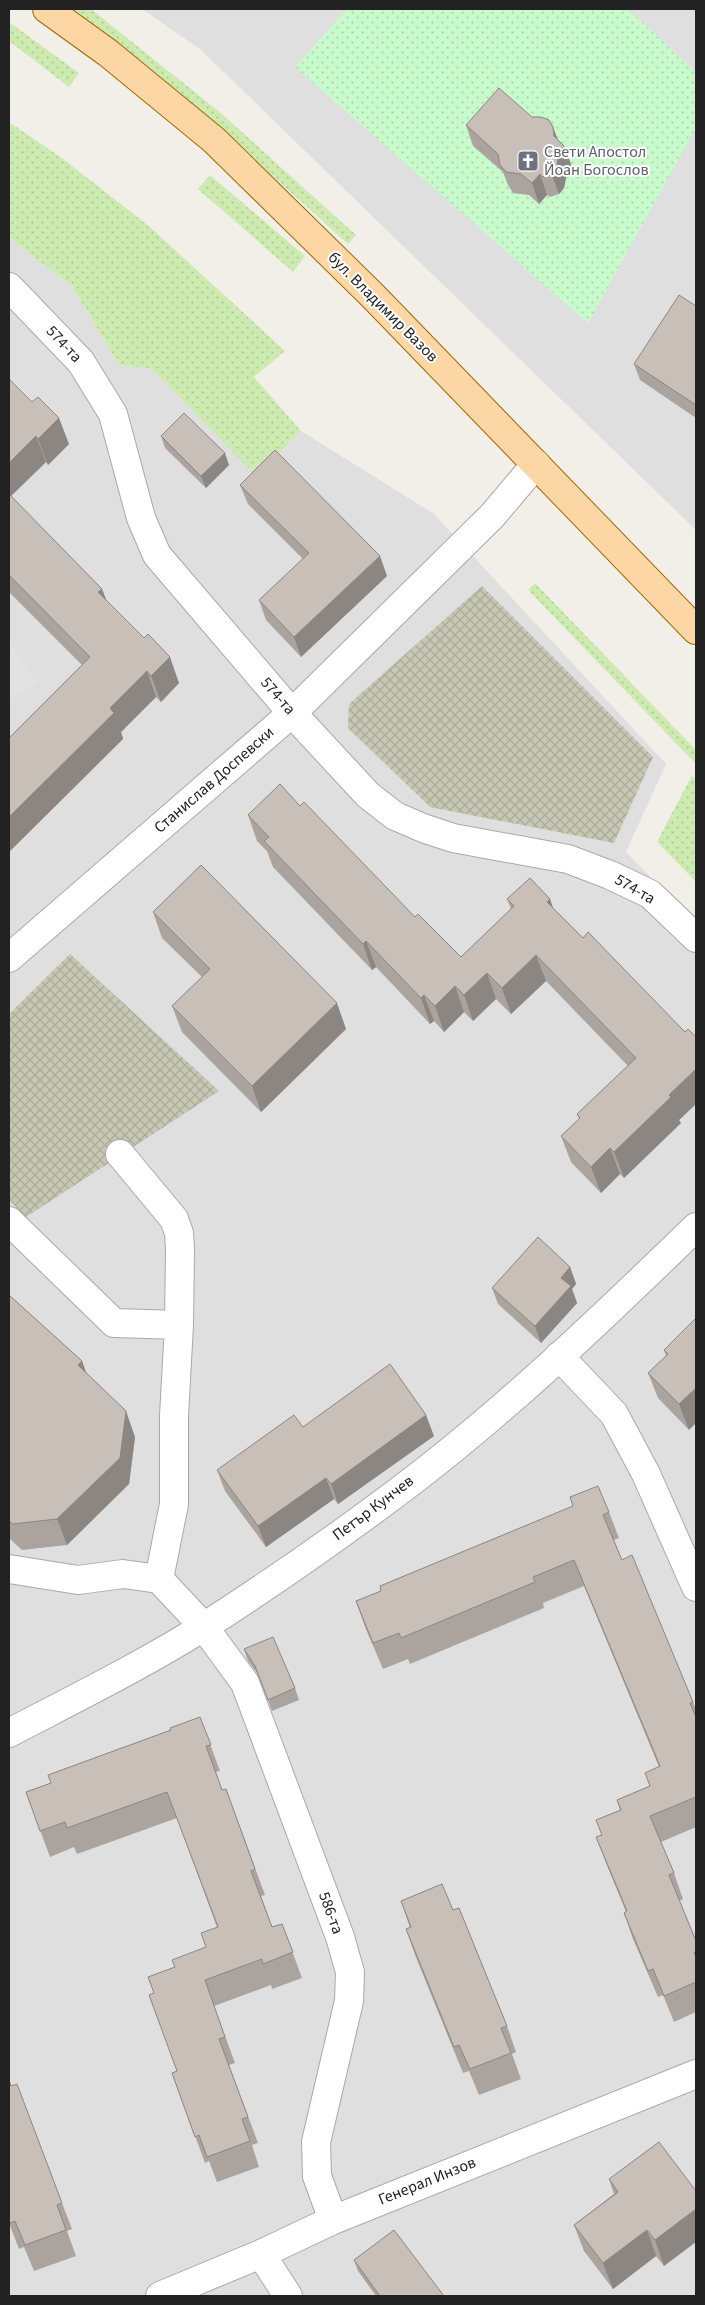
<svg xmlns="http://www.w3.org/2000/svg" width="705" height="2305" font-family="'Source Sans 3',sans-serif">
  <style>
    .residential { fill: #e0dfdf }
    .construction { fill: url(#construction-cross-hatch) }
    .grass { fill: url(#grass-dots) }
    .park { fill: url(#park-dots) }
    .parking { fill: #e2e2e2 }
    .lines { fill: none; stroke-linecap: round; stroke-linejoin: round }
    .minor-casing { stroke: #a9a9a9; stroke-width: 30 }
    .primary-casing { stroke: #a06b00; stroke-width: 30 }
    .minor { stroke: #fff; stroke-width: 28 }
    .primary { stroke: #fcd6a4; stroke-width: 28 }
    .wall { fill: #aba49e }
    .shaded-wall { fill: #8b8681 }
    .building { fill: #c7bfb8; stroke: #8b8681 }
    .labels { text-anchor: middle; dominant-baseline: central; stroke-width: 4; stroke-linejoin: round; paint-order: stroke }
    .worship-label { font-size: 16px; fill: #5b616d; stroke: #fff; text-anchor: start }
    .street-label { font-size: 16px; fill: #222; stroke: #fff }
  </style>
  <defs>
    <pattern id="construction-cross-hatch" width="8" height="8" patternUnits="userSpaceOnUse" patternTransform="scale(1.25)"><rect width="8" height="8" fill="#c7c7b4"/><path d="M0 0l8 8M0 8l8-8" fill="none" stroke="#abab9a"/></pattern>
    <pattern id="grass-dots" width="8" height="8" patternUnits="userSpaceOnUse" patternTransform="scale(1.25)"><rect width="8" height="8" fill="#cdebb0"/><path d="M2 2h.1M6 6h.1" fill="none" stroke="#b0c997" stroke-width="1.8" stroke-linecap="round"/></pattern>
    <pattern id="park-dots" width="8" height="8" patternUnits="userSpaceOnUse" patternTransform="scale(1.25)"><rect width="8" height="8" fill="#c8facc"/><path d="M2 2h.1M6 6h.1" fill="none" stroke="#acd6af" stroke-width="1.8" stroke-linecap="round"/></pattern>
  </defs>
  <rect width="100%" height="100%" fill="#f2efe9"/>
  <path class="residential" d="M142 9H696V530L201 50Z
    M9 238 72 286 119 365 152 369 256 476 301 431 434 514 666 764 626 852 696 923V2296H9Z"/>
  <path class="construction" d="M482 586 653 757 614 843 430 807 348 728 349 704Z
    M70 954 219 1091 26 1217 9 1200V1014Z"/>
  <path class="grass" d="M72 9H91L222 114 356 235 348 244 214 123Z
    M9 22 79 73 69 87 9 41Z
    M9 122 62 158 150 227 285 351 254 377 301 431 256 476 152 369 119 365 72 286 9 238Z
    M210 175 305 256 293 272 198 189Z
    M535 583 696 750V764L528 590Z
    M692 775 696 780V882L657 842Z"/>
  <path class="park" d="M347 9H628L696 72V128L588 323 295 67Z"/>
  <path class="parking" d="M9 641 38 682 9 701Z"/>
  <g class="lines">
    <g class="minor-casing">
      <path id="minor" d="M9 287 81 362 113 414 141 518 157 555 292 713 368 795 395 816 423 828 453 838 568 859 610 875 650 894 696 938
        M9 958 292 713 492 516 536 464
        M9 1221 114 1323 179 1325 180 1248 179 1233 174 1219 120 1154
        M179 1325 174 1416V1504L159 1579 204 1627 245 1683 340 1937 350 1972 349 2001 316 2142 317 2176 333 2220
        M559 1356 614 1414 646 1474 696 1587
        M9 1569 78 1580 123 1574 159 1579
        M9 1733C74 1699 143 1665 205 1626 266 1587 325 1546 383 1503 495 1421 597 1323 696 1227
        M261 2254 288 2296
        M160 2296 261 2254 333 2220 696 2074"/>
    </g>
    <g class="primary-casing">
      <path id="primary" d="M47 9 108 53 214 140 373 296 696 630"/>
    </g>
    <use href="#minor" class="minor"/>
    <use href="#primary" class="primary"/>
  </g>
  <path class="wall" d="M532 117 553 127 558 140 564 146 572 167 565 175 566 178 564 188 559 194 550 197 547 195 539 204 529 195 513 193 508 185 503 172 473 146 466 125Z
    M696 306V418L640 380 634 364Z
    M9 379 69 444 48 465 46 462 11 496 107 601 179 683 161 702 156 697 121 732 123 739 9 852V738L82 665 9 592Z
    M161 436 229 465 206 488 165 448Z
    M240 485 387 576 301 657 266 620 259 600 303 559 248 504Z
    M300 806 415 917 461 957 511 909 507 899 553 908 583 938 685 1032 696 1037V1104L679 1120 681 1123 624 1178 620 1174 601 1193 571 1162 561 1136 579 1119 577 1114 628 1066 546 981 511 1014 496 999 473 1021 464 1012 444 1032 434 1021 430 1024 376 967 372 970 273 867 267 851 257 841 248 815Z
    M153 912 346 1029 261 1112 182 1032 172 1006 202 977 162 938Z
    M570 1267 576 1284 572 1289 577 1303 541 1343 498 1304 492 1288Z
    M9 1295 82 1361 86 1372 135 1437 129 1484 67 1545 22 1550 9 1538Z
    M696 1318 689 1430 658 1398 648 1373 666 1356 664 1350Z
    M303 1427 434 1436 338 1504 334 1499 266 1547 225 1491 217 1470Z
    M609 1512 619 1538 614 1540 622 1560 693 1702 696 1710V1827L661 1842 674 1873 683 1899 679 1901 696 1941V2012L674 2022 663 1995 658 1997 633 1939 624 1913 626 1912 606 1863 596 1837 602 1835 596 1820 620 1810 617 1800 650 1786 645 1773 659 1767 584 1586 543 1603 544 1608 410 1664 408 1659 383 1669 365 1627 356 1601Z
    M244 1649 295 1688 299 1700 272 1711 260 1677 248 1661Z
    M200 1717 220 1771 216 1772 222 1790 226 1789 265 1895 261 1896 272 1927 282 1924 302 1978 272 1989 271 1985 214 2006 235 2063 229 2065 258 2143 252 2145 259 2167 217 2182 209 2161 205 2163 172 2073 177 2071 153 1993 175 1967 206 1947 217 1927 177 1818 77 1854 74 1847 50 1857 26 1792 51 1783Z
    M401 1901 453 1910 507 2026 516 2052 512 2054 521 2079 479 2095 469 2071 463 2073 415 1955 406 1929 410 1928Z
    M9 2080 62 2203 72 2229 67 2231 76 2256 34 2271 24 2247 19 2249 9 2223Z
    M609 2179 696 2191 664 2266 656 2256 613 2289 584 2251 574 2225 614 2194Z
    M354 2260 444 2296H376L358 2271Z"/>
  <path class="shaded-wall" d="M553 127 560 147 564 146 572 167 565 175 566 178 564 188 559 194 551 173 556 156Z
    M540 174 547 195 539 204 532 183Z
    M59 418 69 444 48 465 38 439Z
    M36 436 46 462 9 498V463Z
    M225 453 229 465 206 488 201 476Z
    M380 556 387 576 301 657 294 637Z
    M102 589 112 614 98 592Z
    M170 657 179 683 161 702 151 676Z
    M147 671 156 697 121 732 123 739 9 852V817L110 708Z
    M550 899 559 925 547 902Z
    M366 941 376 967 372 970 363 944Z
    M536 955 546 981 511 1014 502 988Z
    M487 973 496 999 473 1021 464 995Z
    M455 986 464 1012 444 1032 435 1006Z
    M424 995 434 1021 430 1024 421 998Z
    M337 1003 346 1029 261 1112 252 1086Z
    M696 1069V1104L679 1120 681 1123 624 1178 614 1152 669 1095Z
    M610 1148 620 1174 601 1193 591 1167Z
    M570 1267 576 1284 572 1289 577 1303 541 1343 535 1326 561 1278Z
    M82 1361 91 1387 78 1365Z
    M696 1388V1423L689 1430 679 1404Z
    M126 1411 135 1437 129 1484 67 1545 57 1519Z
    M426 1415 434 1436 338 1504 331 1484Z
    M326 1478 334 1499 266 1547 258 1526Z
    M696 2209V2242L664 2266 655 2240Z
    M647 2230 656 2256 613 2289 603 2263Z"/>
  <path class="building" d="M499 88 532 117H541L549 120 553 127 554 136 564 146 556 156 558 158 557 167 551 173 542 177 540 174 532 183 521 174 506 172 500 165 498 154 466 125Z
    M679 295 696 306V405L634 364Z
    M9 379 32 402 38 397 59 418 38 439 36 436 9 463Z
    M184 413 225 453 201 476 161 436Z
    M275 450 380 556 294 637 259 600 309 553 240 485Z
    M9 494 102 589 98 592 144 638 148 634 170 657 151 676 147 671 110 708 114 713 9 817V738L90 657 9 575Z
    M280 784 300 806 304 802 415 917 418 914 461 957 514 906 507 899 530 878 550 899 547 902 583 938 588 932 685 1032 688 1029 696 1037V1069L669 1095 671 1097 614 1152 610 1148 591 1167 561 1136 580 1118 577 1114 636 1058 536 955 502 988 487 973 464 995 455 986 435 1006 424 995 421 998 366 941 363 944 264 841 269 837 248 815Z
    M201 865 337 1003 252 1086 172 1006 210 969 153 912Z
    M538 1237 570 1267 561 1278 571 1286 535 1326 492 1288Z
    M9 1295 82 1361 78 1365 126 1411 120 1458 57 1519 12 1524 9 1520V1469L10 1468 9 1467Z
    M696 1318V1388L679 1404 648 1373 668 1354 664 1350Z
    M390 1364 426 1415 331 1484 326 1478 258 1526 217 1470 294 1415 303 1427Z
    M598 1486 609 1512 603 1515 622 1560 632 1555 693 1702 690 1703 696 1717V1797L650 1816 674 1873 669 1875 696 1941V1952L694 1953 696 1957V1982L664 1996 653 1969 648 1971 624 1913 627 1911 596 1837 602 1835 596 1820 621 1810 617 1800 650 1786 645 1773 660 1766 574 1560 533 1577 535 1582 401 1638 399 1633 373 1643 356 1601 381 1591 380 1586 573 1506 570 1497Z
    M273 1637 295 1688 268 1700 255 1666 244 1649Z
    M200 1717 211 1745 206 1746 222 1790 226 1789 255 1869 251 1871 272 1927 282 1924 293 1952 263 1964 262 1959 205 1980 225 2037 219 2039 248 2117 242 2119 250 2141 207 2157 199 2135 195 2137 172 2073 177 2071 149 1995 154 1993 148 1977 175 1967 172 1960 206 1947 201 1933 218 1927 167 1792 67 1828 65 1822 40 1831 26 1792 51 1783 48 1775 171 1730 170 1728Z
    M442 1884 453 1910 459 1908 507 2026 501 2028 511 2053 470 2069 459 2045 454 2047 406 1929 411 1927 401 1901Z
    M9 2080 11 2086 17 2084 62 2203 57 2205 66 2230 25 2245 15 2221 10 2223 9 2221Z
    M659 2142 696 2191V2209L655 2240 647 2230 603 2263 574 2225 618 2192 609 2179Z
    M394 2230 444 2296H380L354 2260Z"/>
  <defs>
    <g id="church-square" transform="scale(1.125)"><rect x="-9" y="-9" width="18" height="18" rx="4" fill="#6b7280" stroke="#fff"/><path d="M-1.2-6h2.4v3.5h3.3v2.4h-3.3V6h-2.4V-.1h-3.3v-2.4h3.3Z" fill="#fff"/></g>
  </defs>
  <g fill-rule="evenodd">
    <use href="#church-square" x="528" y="161"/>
  </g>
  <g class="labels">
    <g class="worship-label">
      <text x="544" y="152">Свети Апостол<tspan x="544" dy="18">Йоан Богослов</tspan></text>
    </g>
    <g class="street-label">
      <text transform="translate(383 307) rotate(45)">бул. Владимир Вазов</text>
      <text transform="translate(64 344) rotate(47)">574-та</text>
      <text transform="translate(278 696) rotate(49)">574-та</text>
      <text transform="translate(214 780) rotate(-41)">Станислав Доспевски</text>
      <text transform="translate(635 889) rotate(30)">574-та</text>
      <text transform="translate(373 1508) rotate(-37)">Петър Кунчев</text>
      <text transform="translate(331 1913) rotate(70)">586-та</text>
      <text transform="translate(427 2181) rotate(-22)">Генерал Инзов</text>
    </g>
  </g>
  <rect width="705" height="2305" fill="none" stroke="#222222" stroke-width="20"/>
</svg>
